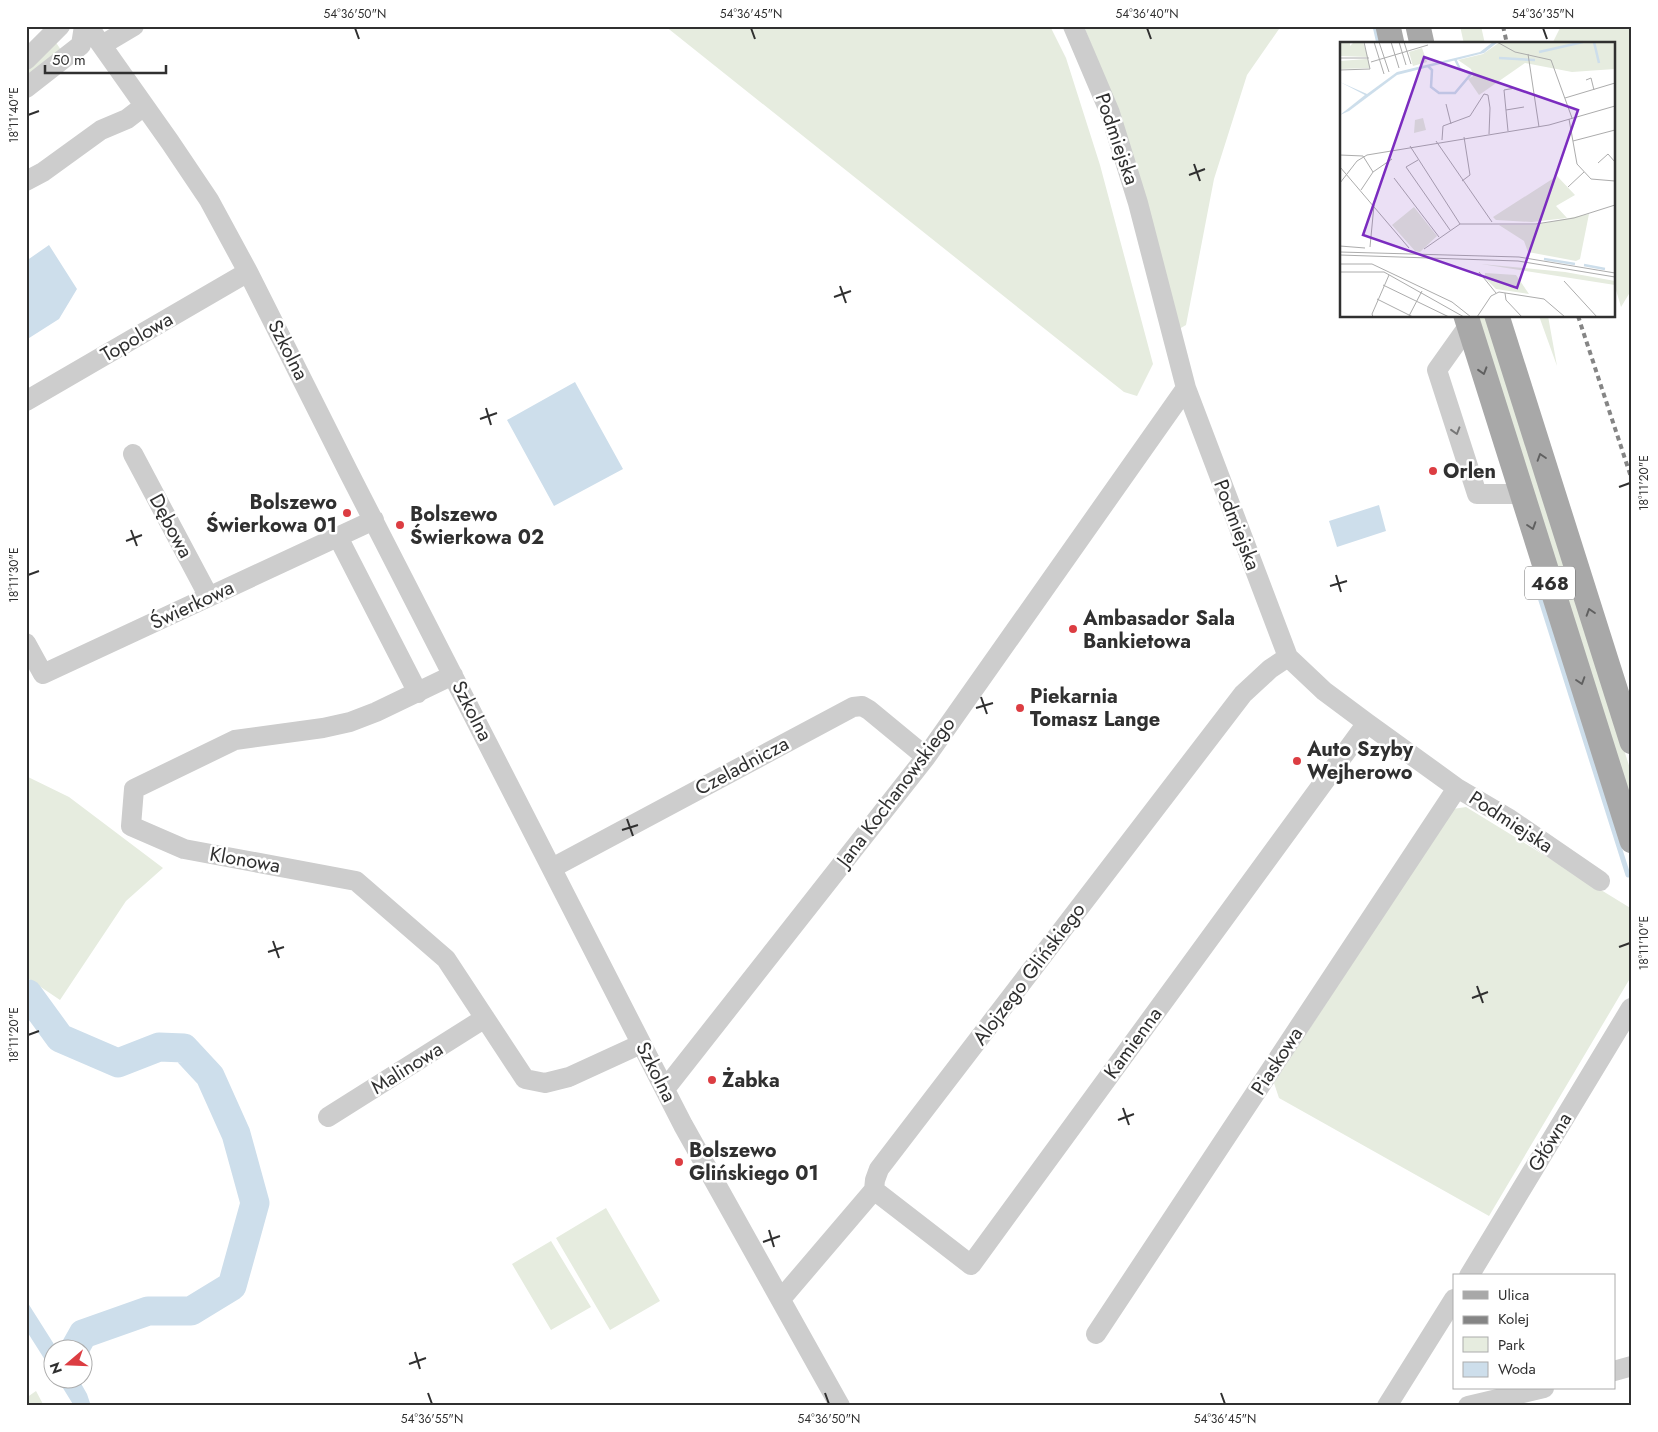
<svg xmlns="http://www.w3.org/2000/svg" width="1658" height="1432" font-family="Jost,sans-serif">
  <style>
    .green { fill: #e6ecdf }
    .water { fill: #cddeeb }
    .lines { fill: none; stroke-linecap: round; stroke-linejoin: round }
    .stream { stroke: #cddeeb; stroke-width: 5 }
    .river { stroke: #cddeeb; stroke-width: 29 }
    .minor { stroke: #cdcdcd; stroke-width: 20 }
    .major { stroke: #a8a8a8; stroke-width: 25 }
    .rail { stroke: #858585; stroke-width: 4; stroke-dasharray: 5 4; stroke-linecap: butt }
    .oneway { stroke: #606060 }
    .oneway2 { stroke: #777 }
    .ticks { fill: none; stroke: #303030; stroke-width: 2 }
    .poi-dot { fill: #dc3d42; stroke: #fff; stroke-width: 2 }
    .labels { text-anchor: middle; dominant-baseline: central; stroke-width: 5; stroke-linejoin: round; paint-order: stroke }
    .shield { fill: #fff; stroke: #6e6e6e; stroke-width: 1 }
    .shield-label { font-size: 19px; font-weight: bold; fill: #303030 }
    .street-label { font-size: 20px; fill: #303030; stroke: #fff }
    .poi-label { font-size: 20px; font-weight: bold; fill: #303030; stroke: #fff; text-anchor: start }
    .inset-river { fill: none; stroke: #cddeeb; stroke-width: 2.5 }
    .inset-road { fill: none; stroke: #acacac; stroke-width: 1 }
    .view { fill: #7b2cbf; fill-opacity: 0.15; stroke: #7b2cbf; stroke-width: 2.5 }
    .inset-edge { fill: none; stroke: #303030; stroke-width: 2.5 }
    .neatline { fill: none; stroke: #303030; stroke-width: 2 }
    .ticks-label { font-size: 12px; text-anchor: middle; fill: #303030 }
  </style>
  <rect width="100%" height="100%" fill="#fff"/>
  <path class="green" d="M665 26H1050L1066 58 1100 165 1153 364 1137 396 1124 392Z
    M1084 26H1284L1279 29 1247 75 1214 179 1186 325 1179 329 1106 82Z
    M1460 26H1481L1485 44H1464Z
    M1561 26H1632V289L1621 307 1614 283V44H1552Z
    M55 41 61 50 26 77V68Z
    M1474 316H1487L1632 775V816Z
    M1539 316H1548L1557 366Z
    M26 776 69 797 163 868 126 901 60 1000 26 977Z
    M1466 807 1632 909V975L1489 1216 1279 1098 1274 1083 1453 809Z
    M606 1208 660 1301 610 1330 556 1238Z
    M551 1241 591 1307 551 1330 512 1264Z
    M36 1391 44 1406H26V1398Z"/>
  <path class="water" d="M49 245 77 289 59 319 26 340V261Z
    M575 382 623 469 554 506 507 420Z
    M1379 505 1386 531 1337 547 1329 521Z
    M26 1300 57 1349 52 1350V1371L26 1330Z
    M58 1380H79L87 1394 91 1406H74Z"/>
  <g class="lines">
    <path class="stream" d="M1375 26 1379 44
      M1531 569 1628 875"/>
    <path class="river" d="M26 994H28L60 1038 118 1063 159 1047 184 1048 210 1076 236 1134 255 1203 232 1286 191 1311H148L83 1334 74 1350"/>
    <path class="minor" d="M88 26 170 142 209 200 248 272 348 471 683 1125 840 1406
      M1073 26 1110 113 1138 203 1186 388 1288 657 1324 691 1367 723 1457 788 1508 818 1600 881
      M102 45 134 26
      M26 60 60 26
      M26 88 81 45 84 26
      M26 181 43 172 101 130 127 119 144 106
      M1469 325 1437 370 1477 494H1522
      M26 401 248 272
      M133 454 209 597
      M338 537 418 693
      M26 643 43 674 374 520
      M453 675 376 712 350 722 323 728 235 740 134 789 131 826 184 849 356 881 446 959 525 1079 545 1083 569 1077 641 1044
      M552 868 853 707 862 706 869 710 926 757
      M665 1089 926 757 1186 388
      M328 1117 485 1018
      M874 1190 971 1265 1367 723
      M1469 1276 1631 1008
      M781 1299 874 1190 875 1180 879 1169 1243 694 1270 669 1288 657
      M1096 1334 1457 788
      M1614 1371 1632 1366
      M1387 1406 1454 1299
      M1468 1406 1544 1388"/>
    <path class="major" d="M1388 26 1392 44
      M1418 26 1422 44
      M1466 316 1632 841
      M1497 316 1632 742"/>
    <path class="rail" d="M1503 26 1507 44
      M1578 316 1632 480"/>
  </g>
  <defs><path id="oneway-chevron" d="M-2-3.5L2.5 0L-2 3.5" fill="none" stroke-width="1.6" stroke-linecap="round" stroke-linejoin="round" transform="scale(1.25)"/></defs>
  <g class="oneway">
    <use href="#oneway-chevron" transform="translate(1483 371) rotate(73)"/>
    <use href="#oneway-chevron" transform="translate(1541 457) rotate(-108)"/>
    <use href="#oneway-chevron" transform="translate(1532 526) rotate(72)"/>
    <use href="#oneway-chevron" transform="translate(1590 612) rotate(-108)"/>
    <use href="#oneway-chevron" transform="translate(1581 681) rotate(72)"/>
  </g>
  <use class="oneway2" href="#oneway-chevron" transform="translate(1456 431) rotate(73)"/>
  <path class="ticks" d="M355 28 359 39M751 28 755 39M1147 28 1151 39M1543 28 1547 39M28 115 39 111M1194 164 1200 181M1189 175 1205 169M840 286 846 303M834 297 851 291M486 408 491 425M480 419 497 413M1619 487 1630 483M131 530 137 546M126 541 142 535M28 575 39 571M1336 575 1341 592M1330 586 1347 581M981 697 987 714M976 708 993 703M627 819 633 836M622 830 638 825M273 941 279 958M1619 947 1630 943M268 952 284 947M1477 986 1483 1003M1472 998 1488 992M28 1035 39 1031M1123 1108 1129 1125M1118 1120 1134 1114M769 1230 774 1247M763 1242 780 1236M415 1352 420 1369M409 1364 426 1358M428 1393 432 1404M825 1393 829 1404M1221 1393 1225 1404"/>
  <g class="poi-dot">
    <circle cx="1433" cy="471" r="5"/>
    <circle cx="347" cy="513" r="5"/>
    <circle cx="400" cy="525" r="5"/>
    <circle cx="1073" cy="629" r="5"/>
    <circle cx="1020" cy="708" r="5"/>
    <circle cx="1297" cy="761" r="5"/>
    <circle cx="712" cy="1080" r="5"/>
    <circle cx="679" cy="1162" r="5"/>
  </g>
  <g class="labels">
    <rect class="shield" x="1525" y="566.5" width="50" height="33" rx="4"/>
    <g class="shield-label">
      <text x="1550" y="583">468</text>
    </g>
    <g class="street-label">
      <text transform="translate(1117 139) rotate(71)">Podmiejska</text>
      <text transform="translate(137 337) rotate(-30)">Topolowa</text>
      <text transform="translate(288 350) rotate(63)">Szkolna</text>
      <text transform="translate(1237 525) rotate(69)">Podmiejska</text>
      <text transform="translate(171 526) rotate(62)">Dębowa</text>
      <text transform="translate(192 605) rotate(-25)">Świerkowa</text>
      <text transform="translate(472 711) rotate(63)">Szkolna</text>
      <text transform="translate(742 766) rotate(-28)">Czeladnicza</text>
      <text transform="translate(896 792) rotate(-53)">Jana Kochanowskiego</text>
      <text transform="translate(1511 822) rotate(33)">Podmiejska</text>
      <text transform="translate(245 860) rotate(10)">Klonowa</text>
      <text transform="translate(1029 974) rotate(-53)">Alojzego Glińskiego</text>
      <text transform="translate(1133 1043) rotate(-54)">Kamienna</text>
      <text transform="translate(1277 1061) rotate(-57)">Piaskowa</text>
      <text transform="translate(407 1068) rotate(-32)">Malinowa</text>
      <text transform="translate(656 1072) rotate(63)">Szkolna</text>
      <text transform="translate(1550 1142) rotate(-59)">Główna</text>
    </g>
    <g class="poi-label">
      <text x="1443" y="471">Orlen</text>
      <text x="337" y="502" text-anchor="end">Bolszewo<tspan x="337" dy="23">Świerkowa 01</tspan></text>
      <text x="410" y="514">Bolszewo<tspan x="410" dy="23">Świerkowa 02</tspan></text>
      <text x="1083" y="618">Ambasador Sala<tspan x="1083" dy="23">Bankietowa</tspan></text>
      <text x="1030" y="696">Piekarnia<tspan x="1030" dy="23">Tomasz Lange</tspan></text>
      <text x="1307" y="749">Auto Szyby<tspan x="1307" dy="23">Wejherowo</tspan></text>
      <text x="722" y="1080">Żabka</text>
      <text x="689" y="1150">Bolszewo<tspan x="689" dy="23">Glińskiego 01</tspan></text>
    </g>
  </g>
  <g transform="translate(1340 42)">
    <rect width="275" height="275" fill="#fff"/>
    <path d="M1 0H10V4L14 0H23L28 15 1 14ZM160 0H275V27L232 30 185 21 139 53 128 37 133 34 131 27 118 18 143 12ZM82 6 87 20 73 24 69 10ZM26 17H28L30 26 0 27V19ZM83 76 86 88 74 91 75 78ZM217 134 235 153 216 164 227 176 192 180 156 178 153 175ZM74 165 97 194 80 210 75 209 52 183ZM249 172 240 217 236 219 188 210 184 199 159 183H195ZM141 222 225 230 275 239V243ZM145 231 176 233 189 252 156 247 145 236Z" fill="#e6ecdf"/>
    <path d="M153 0H158L144 11 57 33 9 69 0 73 25 53 0 40 27 52 57 30 140 10Z" fill="#cddeeb"/>
    <path class="inset-river" d="M254 0 259 21M199 10 243 0M159 16 195 18M88 24 92 28 91 45 99 51H115L131 32 120 27 115 17M204 217 235 222M244 223 265 227"/>
    <path class="inset-road" d="M34 0 44 32M39 0 49 30M51 0 59 26M59 0 66 23M64 0 71 22M157 0 175 10 211 18 232 76M188 12 199 85M0 16H29M31 20 88 3M0 28 30 27 24 0M246 38 251 36 254 48M225 56 275 41M106 62 111 82M166 68 184 65M229 77 237 122 251 137 275 139M168 89 164 48 175 46M102 98 103 84 130 74 144 52 148 53 150 66 149 92M96 99 152 180M233 99 275 88M70 104 120 182M0 113 23 114 33 130 21 148M78 118 66 125 110 188M258 121 268 112 275 120M0 125 69 206M33 130 52 117M54 136 99 195M122 139 130 133 124 95M0 141 17 119 27 113 209 83 275 64M228 145 244 130M0 204 25 206M30 205 34 163M84 207 120 182H196L234 176 275 163M0 210 179 215 275 231M0 213 178 219 275 235M0 222H32L112 260 131 275M0 230H44L124 275M139 230 156 251M224 239 257 275M43 243 109 275M165 251 166 258 182 275M37 257 73 275M69 274 82 249M33 275 32 272 49 233M137 275 151 254 159 250 204 257 225 275"/>
    <path class="view" d="M84 15 238 68 177 246 23 193Z"/>
    <rect width="275" height="275" class="inset-edge"/>
  </g>
  <rect width="1658" height="1432" fill="none" stroke="#ffffff" stroke-width="55"/>
  <rect x="1453" y="1274" width="162" height="115" fill="#ffffff" stroke="#acacac"/>
  <rect x="1463" y="1291" width="25" height="8" fill="#a8a8a8" stroke="#acacac"/>
  <text x="1498" y="1300" font-size="15" fill="#303030">Ulica</text>
  <rect x="1463" y="1316" width="25" height="8" fill="#858585" stroke="#acacac"/>
  <text x="1498" y="1324" font-size="15" fill="#303030">Kolej</text>
  <rect x="1463" y="1337" width="25" height="15" fill="#e6ecdf" stroke="#acacac"/>
  <text x="1498" y="1350" font-size="15" fill="#303030">Park</text>
  <rect x="1463" y="1362" width="25" height="15" fill="#cddeeb" stroke="#acacac"/>
  <text x="1498" y="1374" font-size="15" fill="#303030">Woda</text>
  <g transform="translate(68 1364) rotate(251)"><circle r="24" fill="#ffffff" stroke="#acacac"/>
  <path d="M0-4L9 19L0 12L-9 19Z" fill="#dc3d42"/>
  <text y="-8" font-size="14" font-weight="bold" text-anchor="middle" fill="#303030">N</text>
  </g>
  <path d="M45 65v8h121v-8" fill="none" stroke="#303030" stroke-width="2.5"/>
  <text x="52" y="65" font-size="15" fill="#303030" stroke="#ffffff" stroke-width="4" paint-order="stroke">50 m</text>
  <rect x="28" y="28" width="1602" height="1376" class="neatline"/>
  <g class="ticks-label">
    <text x="355" y="18">54°36'50"N</text>
    <text x="751" y="18">54°36'45"N</text>
    <text x="1147" y="18">54°36'40"N</text>
    <text x="1543" y="18">54°36'35"N</text>
    <text transform="translate(14 115) rotate(-90)" y="4">18°11'40"E</text>
    <text transform="translate(1644 483) rotate(-90)" y="4">18°11'20"E</text>
    <text transform="translate(14 575) rotate(-90)" y="4">18°11'30"E</text>
    <text transform="translate(1644 943) rotate(-90)" y="4">18°11'10"E</text>
    <text transform="translate(14 1035) rotate(-90)" y="4">18°11'20"E</text>
    <text x="432" y="1423">54°36'55"N</text>
    <text x="829" y="1423">54°36'50"N</text>
    <text x="1225" y="1423">54°36'45"N</text>
  </g>
</svg>
